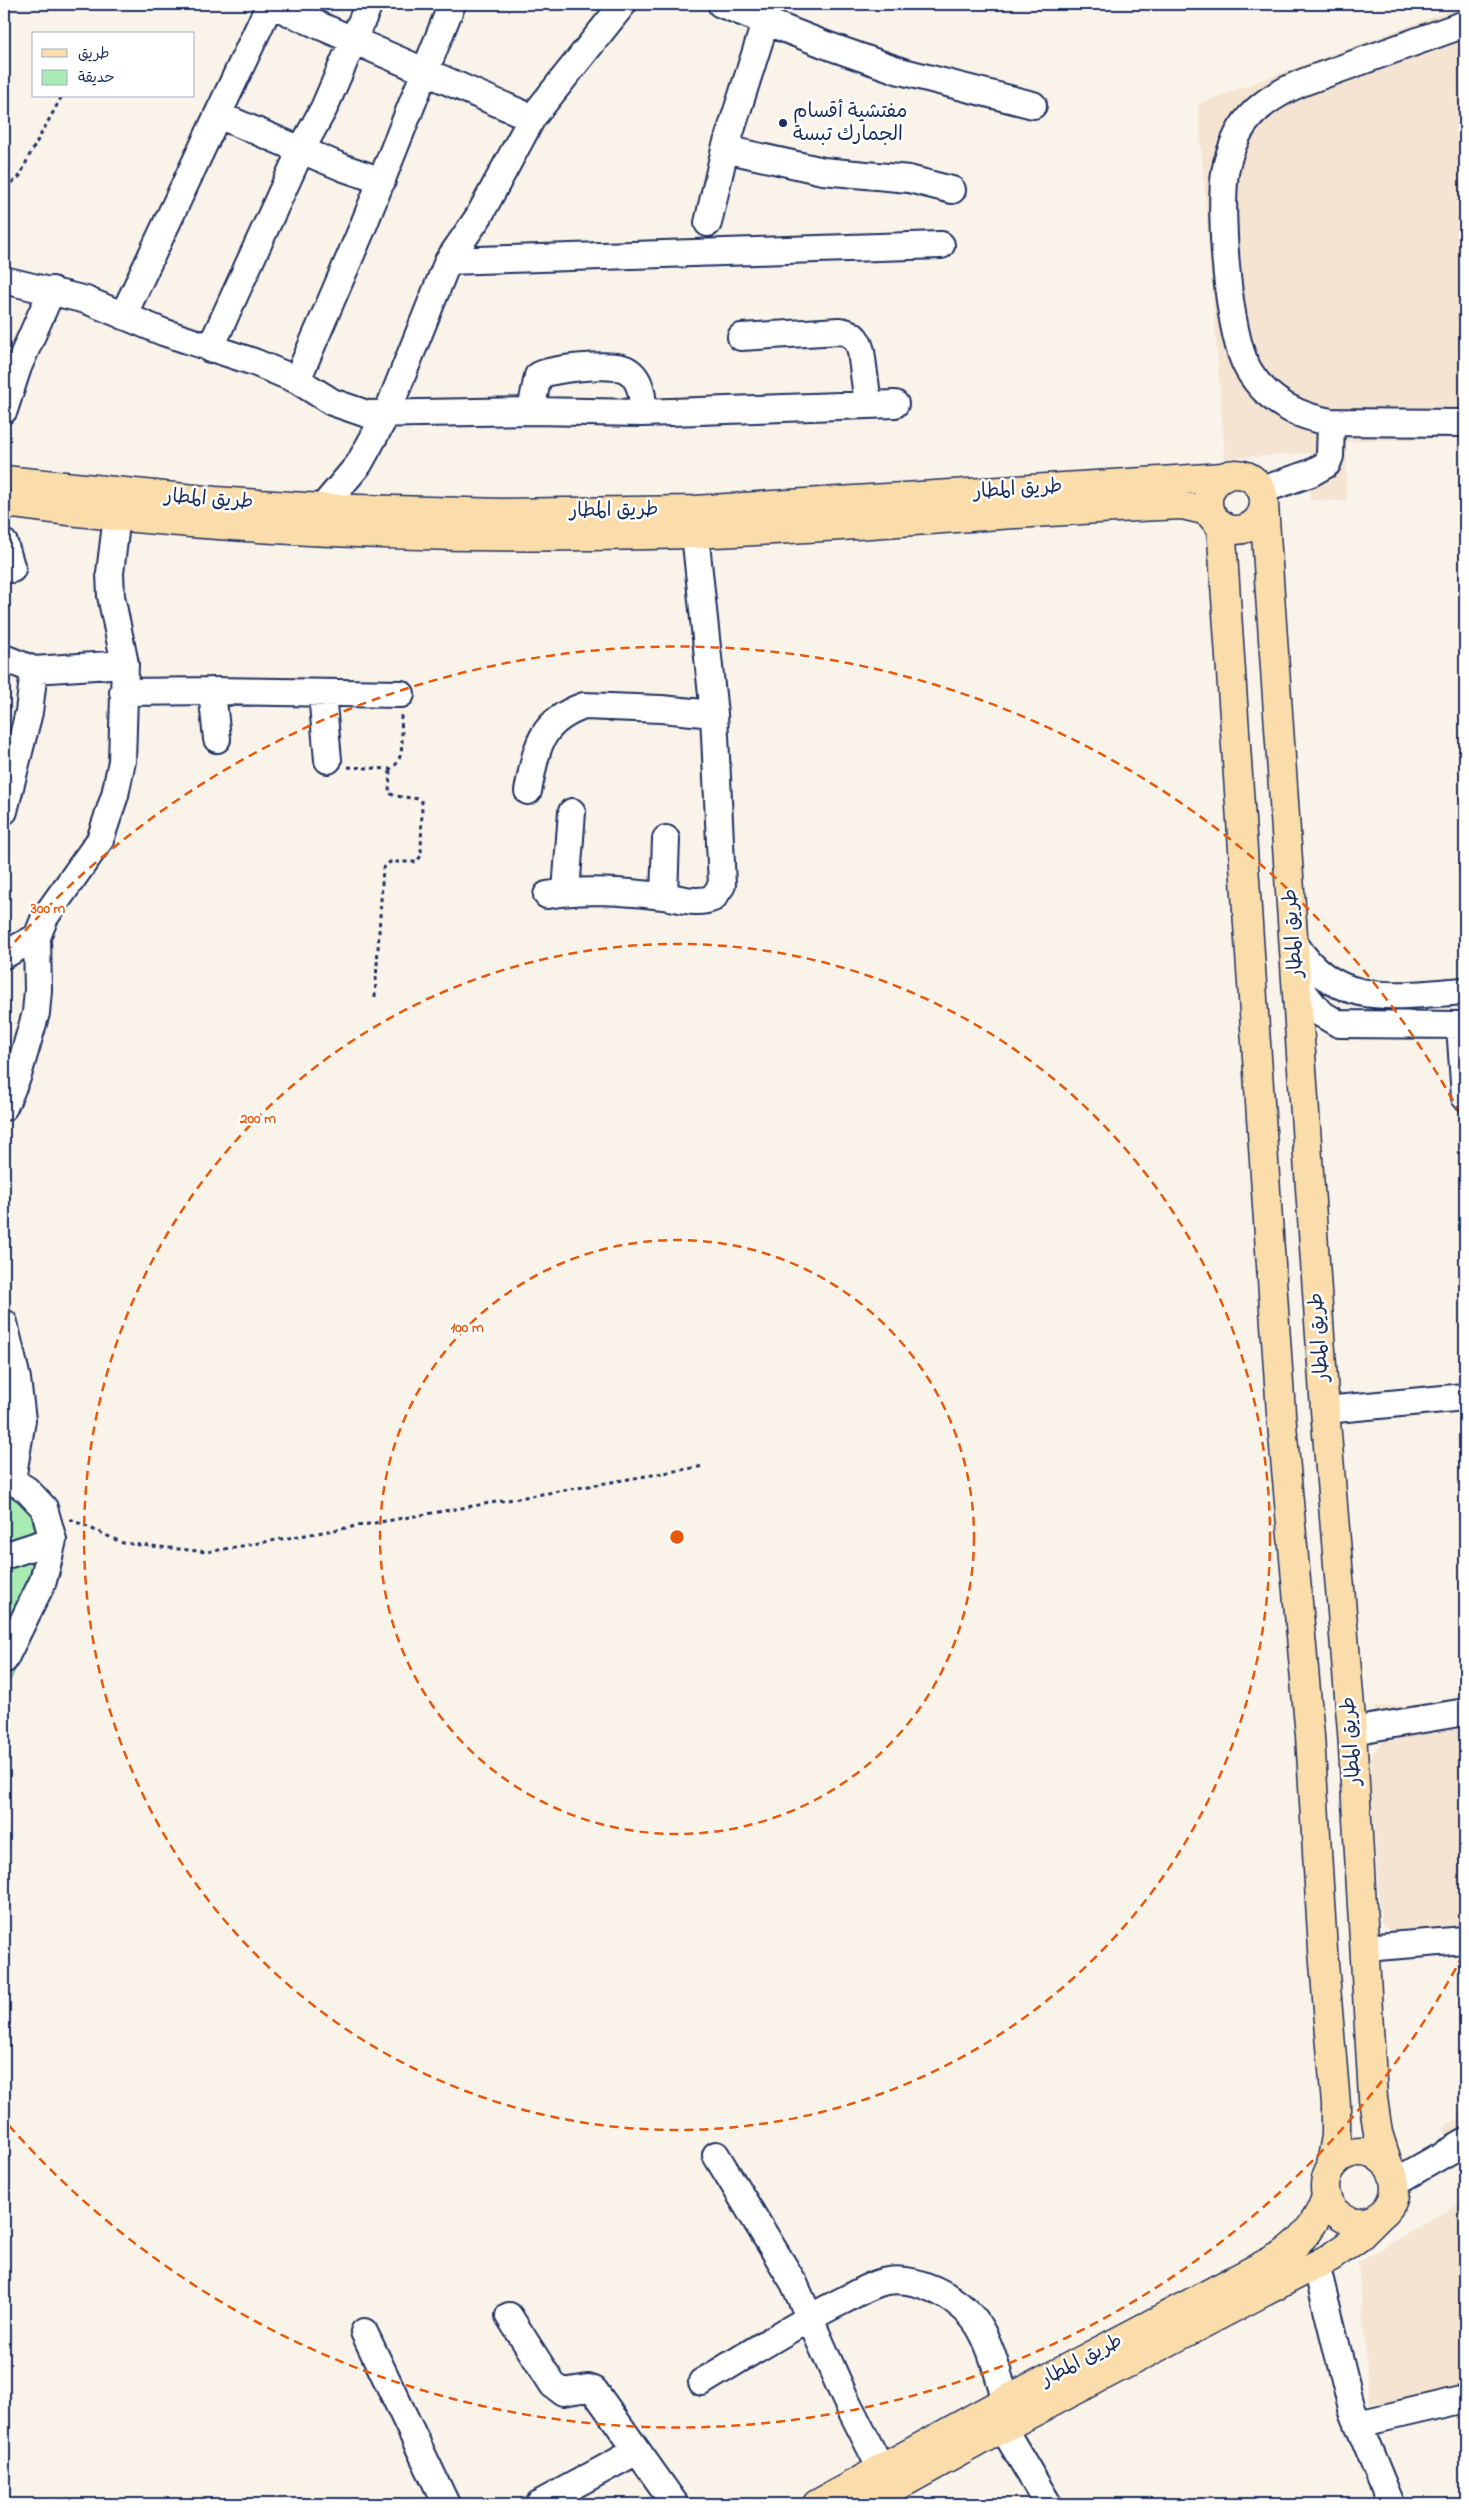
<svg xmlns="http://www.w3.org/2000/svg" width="1469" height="2508" font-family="'Indie Flower','Playpen Sans Arabic',sans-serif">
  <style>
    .built { fill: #f4e4d1 }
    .green { fill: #a8ebb5; stroke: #628d8a }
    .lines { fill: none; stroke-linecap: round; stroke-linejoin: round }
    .minor-casing { stroke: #1b2f5e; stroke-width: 30 }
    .major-casing { stroke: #1b2f5e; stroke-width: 31 }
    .path { stroke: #1b2f5e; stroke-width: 3; stroke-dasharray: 4 4; stroke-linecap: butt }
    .minor { stroke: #fff; stroke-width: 26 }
    .major { stroke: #faddab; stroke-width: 28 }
    .ring { fill: none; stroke: #e8590c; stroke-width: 2.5; stroke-dasharray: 9 6 }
    .poi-dot { fill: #1b2f5e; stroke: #fff; stroke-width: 2 }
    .labels { text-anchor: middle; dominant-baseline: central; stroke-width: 5; stroke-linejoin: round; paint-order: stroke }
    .poi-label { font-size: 20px; fill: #1b2f5e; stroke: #fff; text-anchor: start }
    .street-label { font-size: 20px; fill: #1b2f5e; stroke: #fff }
    .centre { fill: #e8590c; stroke: #fff; stroke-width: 2.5 }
    .ring-label { font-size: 15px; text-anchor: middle; font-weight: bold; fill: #e8590c; stroke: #fff; stroke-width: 5; stroke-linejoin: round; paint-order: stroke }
  </style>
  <rect width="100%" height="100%" fill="#faf3ea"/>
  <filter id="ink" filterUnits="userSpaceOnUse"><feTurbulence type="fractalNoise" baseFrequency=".02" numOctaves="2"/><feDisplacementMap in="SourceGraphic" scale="10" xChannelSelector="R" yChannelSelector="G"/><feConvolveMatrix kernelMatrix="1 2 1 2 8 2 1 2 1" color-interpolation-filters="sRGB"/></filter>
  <g filter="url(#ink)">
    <path class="built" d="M1465 5V438L1347 441 1346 501 1310 500 1311 453 1225 458 1198 104Z
      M1465 1696V1924L1390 1931 1381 1922 1369 1759 1381 1743 1374 1706H1404Z
      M1465 2114V2170L1442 2128Z
      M1465 2200V2390L1370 2404 1358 2262Z"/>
    <path class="green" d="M4 1479 57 1523 65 1549 60 1576 4 1693Z"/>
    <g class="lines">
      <g class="minor-casing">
        <path id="minor" d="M270 4 532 118
          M721 4 826 45 900 71 1033 105
          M1465 24 1309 80C1282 90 1252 107 1238 134 1232 146 1227 160 1225 173 1219 213 1228 335 1248 369 1266 400 1296 416 1331 422L1465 423
          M218 115 344 168 382 181
          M725 149 823 171 909 179 952 190
          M708 223 725 149 766 20
          M448 261 941 245
          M4 280 86 300 163 332 254 362 297 380 332 402 367 414 533 411 642 413 895 404
          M123 316 270 4
          M741 337 839 331C852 332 858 339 861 351L868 404
          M210 349 301 150 324 108 369 4
          M297 380 362 229 452 4
          M4 410 18 367 52 290
          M533 411V400L538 376C551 368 612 363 625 369 641 377 644 398 642 413
          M1262 490 1311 473 1327 464 1330 456 1331 422
          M322 508 359 464 387 413 448 261 479 216 532 118 623 4
          M4 543 12 569
          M4 658 34 670 125 664
          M212 691 217 739
          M123 692 212 691 401 694
          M322 693 328 760
          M528 791C537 749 538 722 584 706L661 709 714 714
          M4 811 29 712 34 670
          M566 891 572 812
          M547 895C583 888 626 892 663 896 681 898 696 905 713 898L722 885 714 714 695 534
          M664 896 666 839
          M1295 944C1336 1010 1398 995 1465 991
          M4 955 37 937
          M1297 984 1320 1013 1339 1024 1465 1025
          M1460 1025 1465 1097
          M4 1107 18 1075 36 1013 38 990 37 937 45 917 100 840 115 795 122 761 125 664 111 596 110 573 117 516
          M4 1323 17 1379 22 1420 12 1480
          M1325 1410 1465 1397
          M4 1475 27 1490 44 1508 53 1540 43 1581 4 1660
          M4 1556 53 1540
          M1352 1731 1465 1712
          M1364 1948 1465 1940
          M716 2155 794 2283 845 2398 881 2469
          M1395 2182 1465 2142
          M1316 2264 1352 2409 1391 2504
          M509 2316 553 2385 563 2392 588 2388 594 2390 675 2504
          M364 2332 446 2504
          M702 2382C749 2354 795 2324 844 2300 855 2294 867 2287 879 2283 912 2272 960 2297 978 2325 992 2347 998 2376 1006 2400
          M1358 2424 1465 2399
          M1003 2428 1048 2504
          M539 2504 637 2451"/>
      </g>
      <g class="major-casing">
        <path id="major" d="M1208 502a28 28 0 1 1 56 0a28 28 0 1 1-56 0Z
          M4 480 215 501 322 508 502 513 694 510 1224 477
          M4 503C231 534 461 541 690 534 854 528 1018 511 1182 505L1203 510 1213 516
          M1264 505 1325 1410 1352 1731 1373 2098 1378 2133 1389 2167
          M1221 524 1281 1413 1310 1736 1323 1951 1336 2105V2136L1331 2165
          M1325 2187a35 35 0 1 1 70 0a35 35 0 1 1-70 0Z
          M817 2504 1006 2400 1282 2255C1304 2240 1317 2222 1326 2197
          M865 2504 1003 2428 1331 2257 1358 2238 1381 2215"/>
      </g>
      <path class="path" d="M4 183 10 184 20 176 29 156 62 96
        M348 767 390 769C407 761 401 731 401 715
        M375 997 383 868 390 862H416L421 856 422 802 419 799 395 796 389 793 390 769
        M70 1519 123 1543 207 1552 704 1466"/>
      <use href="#minor" class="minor"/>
      <use href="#major" class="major"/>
    </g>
  </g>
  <g class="ring">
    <circle cx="677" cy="1537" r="297"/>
    <circle cx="677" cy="1537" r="593"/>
    <path d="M1463 1955A890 890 0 0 1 5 2121M5 953A890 890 0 0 1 1463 1119"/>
  </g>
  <circle class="poi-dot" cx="783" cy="123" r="5"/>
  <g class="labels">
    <g class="poi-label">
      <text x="793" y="112">مفتشية أقسام<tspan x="793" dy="23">الجمارك تبسة</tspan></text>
    </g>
    <g class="street-label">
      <text transform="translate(1018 490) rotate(-4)">طريق المطار</text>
      <text transform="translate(209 500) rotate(4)">طريق المطار</text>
      <text transform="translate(614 511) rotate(-1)">طريق المطار</text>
      <text transform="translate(1294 933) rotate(-94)">طريق المطار</text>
      <text transform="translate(1320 1337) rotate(-94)">طريق المطار</text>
      <text transform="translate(1352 1741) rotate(-94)">طريق المطار</text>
      <text transform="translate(1082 2361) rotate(-28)">طريق المطار</text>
    </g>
  </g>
  <circle cx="677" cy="1537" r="8" class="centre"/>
  <g class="ring-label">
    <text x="48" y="913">300 m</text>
    <text x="258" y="1123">200 m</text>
    <text x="467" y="1332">100 m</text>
  </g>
  <rect width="1469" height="2508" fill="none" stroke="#fff" stroke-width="20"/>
  <rect x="10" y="10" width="1449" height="2488" fill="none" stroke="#1b2f5e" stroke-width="2" filter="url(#ink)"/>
  <rect x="32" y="32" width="162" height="65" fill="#ffffff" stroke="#a4acbf"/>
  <rect x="42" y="49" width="25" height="8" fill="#faddab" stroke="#a4acbf"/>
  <text x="78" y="58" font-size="15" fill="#1b2f5e">طريق</text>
  <rect x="42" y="70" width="25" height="15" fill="#a8ebb5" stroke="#a4acbf"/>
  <text x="78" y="82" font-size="15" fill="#1b2f5e">حديقة</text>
</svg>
